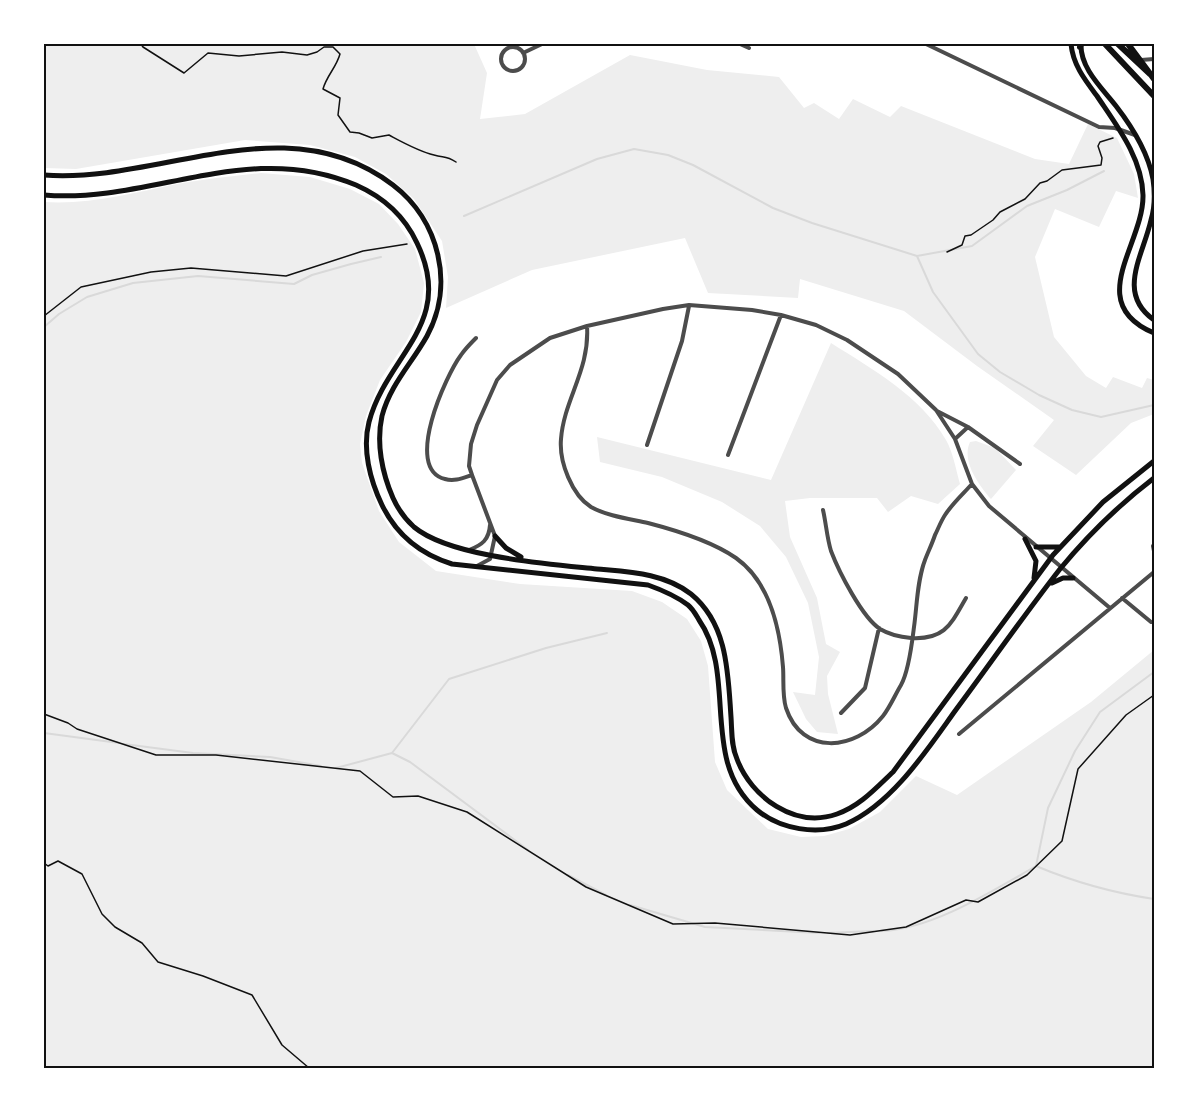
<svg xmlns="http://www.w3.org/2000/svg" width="1198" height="1112" font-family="Commissioner,sans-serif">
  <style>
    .green { fill: #eee }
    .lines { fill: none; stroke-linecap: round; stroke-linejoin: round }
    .stream { stroke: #d9d9d9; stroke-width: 2 }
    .path { stroke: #111; stroke-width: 1.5 }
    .minor { stroke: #4c4c4c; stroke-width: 4 }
    .secondary { stroke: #111; stroke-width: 5 }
    .primary { stroke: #111; stroke-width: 6 }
    .neatline { fill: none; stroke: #111; stroke-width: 2 }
  </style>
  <rect width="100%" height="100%" fill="#fff"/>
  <path class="green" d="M44 44H474L487 73 480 119 525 114 630 55 707 70 779 77 804 108 814 103 839 119 853 99 890 117 901 106 1035 159 1069 164 1088 124 1117 138 1134 174 1138 198 1116 191 1099 227 1055 209 1035 257 1054 337 1086 376 1106 388 1113 377 1142 388 1147 378 1154 380V414L1131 423 1076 475 1033 446 1054 420 977 366 904 311 800 279 798 298 708 293 685 238 532 270 446 308 448 277 442 241 414 199 386 174 355 157 310 145 245 140 76 169 44 168Z
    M261 173 310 177 350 189 379 204 398 224 415 249 424 283 421 312 406 342 380 380 366 416 360 444 362 463 379 511 399 542 436 571 520 584 632 591 662 602 687 619 701 641 708 666 715 762 727 790 768 829 801 837 824 836 849 829 880 812 916 776 957 795 1091 702 1154 650V1068H44V202C88 205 134 193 177 184 205 179 233 176 261 173Z
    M831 343C872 369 921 396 946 440 953 452 956 470 960 484L938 504 911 496 888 512 877 498H810L785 501 790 537 817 598 826 644 840 652 827 676 828 694 838 734 817 732 806 719 793 692 815 695 819 657 808 603 786 557 760 526 722 502 662 477 600 462 597 437 771 480Z
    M976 441 995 448 1016 470 991 499C979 485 961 461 970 442Z"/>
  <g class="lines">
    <path class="stream" d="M464 216 597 159 634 149 668 155 693 165 773 208 812 223 917 256 972 246 1027 206 1067 190 1104 171
      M917 256 933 292 978 354 1000 372 1039 395 1072 410 1101 417 1154 405
      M44 327 59 314 87 297 133 283 198 276 294 284 312 275 351 264 381 257
      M44 733 119 743
      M124 744 193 753 270 757 321 766
      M392 753 449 679 546 648 607 633
      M336 768 392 753 410 762 528 850
      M1036 866C1074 882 1114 893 1154 899
      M568 875 606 895
      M630 905 705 927 819 933
      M882 931C933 929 992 891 1036 866L1048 808 1075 751 1100 712 1154 672
      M828 933 873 931"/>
    <path class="path" d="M141 44 143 47 184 73 208 53 239 56 282 52 307 55 317 52 324 47H333L340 54C336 68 327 75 323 89L340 98 338 115 350 132 359 133 372 138 389 135C404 143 418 151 434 155 444 158 446 155 456 162
      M947 252 962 245 965 236 971 235 993 220 1000 212 1025 199 1040 183 1047 181 1062 170 1101 165 1102 158 1098 146 1100 142 1113 138
      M44 316 81 287 151 272 191 268 286 276 363 251 407 244
      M44 714 68 723 77 729 156 755H216L360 771 393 797 418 796 467 812 586 887 673 924 715 923 850 935 906 927 966 900 978 902 1027 875 1062 841 1078 769 1126 715 1154 695
      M44 863 48 866 58 861 82 874 102 914 115 927 142 943 158 962 203 976 252 995 282 1045 309 1068"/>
    <path class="minor" d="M740 44 749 48
      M926 44 1099 127 1115 128 1135 135
      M501 59a12 12 0 1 1 24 0a12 12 0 1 1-24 0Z
      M523 53 542 44
      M1141 60 1154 59
      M587 326C590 370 564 399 561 439 559 462 572 495 591 507 607 516 630 519 648 523 675 530 713 542 736 558 770 582 780 629 783 667 784 680 782 695 786 708 802 756 855 751 883 716 890 707 895 695 901 685 909 671 912 643 914 627 917 606 917 581 925 560 928 552 932 544 935 535 938 529 941 521 945 515 952 504 963 494 972 484
      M937 411 968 427
      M955 439 968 427 1020 464
      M647 445 682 341 689 306
      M728 455 781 315
      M472 475C463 478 454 482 445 479 403 469 446 375 461 355 465 349 471 343 476 338
      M823 510C826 523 827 538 831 551 839 572 862 617 880 629 890 635 900 637 911 638 945 640 951 624 966 598
      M1153 546 1154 551
      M469 550C482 545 489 540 490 525
      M477 566 490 559 495 536 472 475 469 466 471 444 477 425 497 380 510 365 550 338 587 326 663 309 689 305 752 310 781 315 816 325 847 340 898 374 936 410 955 439 972 484 989 506 1110 608
      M1122 598 1151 622
      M841 713 865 688 879 628
      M959 734 1154 572"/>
    <path class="secondary" d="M1071 44C1073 65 1085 80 1097 96 1117 126 1142 158 1143 195 1144 244 1083 303 1154 333
      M1081 44C1080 68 1102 88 1116 106 1133 128 1148 152 1153 179 1155 193 1155 207 1151 220 1143 256 1116 293 1154 320
      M44 175C160 184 285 103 393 185 439 220 455 285 427 336 412 363 390 385 382 416 376 443 382 473 393 498 398 509 405 519 414 527 450 557 549 564 597 569 629 572 664 573 691 594 728 624 728 674 731 717 732 731 731 746 737 759 751 797 795 829 837 814 860 806 876 788 893 772L1053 555 1103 502 1154 461
      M44 195C151 204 247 139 356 185 383 197 405 217 417 243 456 324 387 354 369 422 362 449 370 480 382 505 397 536 420 554 452 564L648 585C662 590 676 596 688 605 693 609 696 615 699 620 738 676 699 761 757 810 780 829 817 836 846 824 892 804 927 750 955 711 990 664 1024 615 1060 569 1088 535 1120 504 1154 478
      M495 536 506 548 521 557
      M1025 539 1036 561 1034 578
      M1036 547H1060
      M1052 583 1063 578H1073"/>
    <path class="primary" d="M1105 44 1154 96
      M1118 44 1150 74
      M1128 44 1154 79
      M1080 47 1081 44"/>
  </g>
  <rect width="1198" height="1112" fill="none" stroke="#ffffff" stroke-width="90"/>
  <rect x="45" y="45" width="1108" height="1022" class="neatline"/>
</svg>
